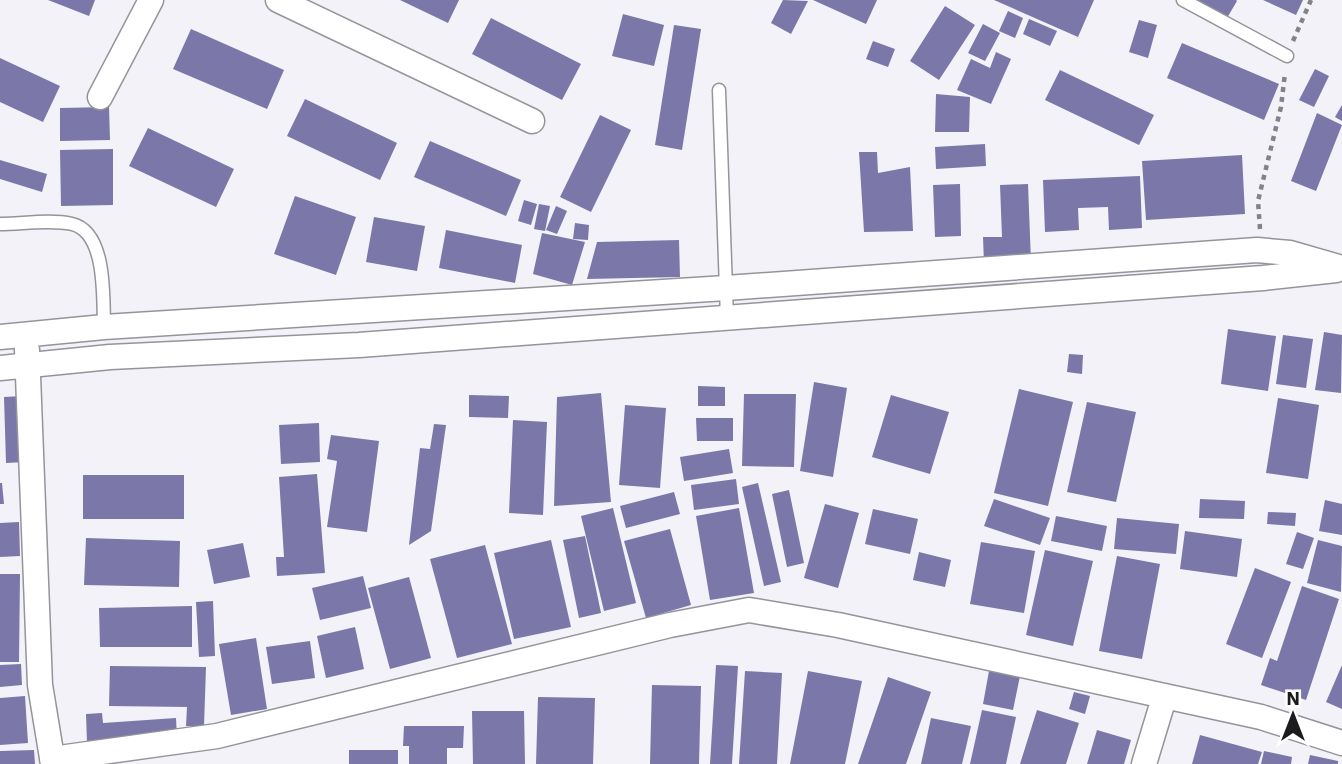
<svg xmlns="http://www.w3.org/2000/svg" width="1342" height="764" font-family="'IBM Plex Sans',sans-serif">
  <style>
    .building { fill: #7b77a8 }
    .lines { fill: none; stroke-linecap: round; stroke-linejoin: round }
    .service-casing { stroke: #94949a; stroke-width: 15 }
    .minor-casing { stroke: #94949a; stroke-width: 27 }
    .path { stroke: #838387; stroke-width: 4.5; stroke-dasharray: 5 5; stroke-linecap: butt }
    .service { stroke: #fff; stroke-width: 12 }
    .minor { stroke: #fff; stroke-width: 24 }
  </style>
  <rect width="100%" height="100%" fill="#f2f2f8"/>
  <path class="building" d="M48 0H95L89 16Z
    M400 0H459L448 23Z
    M783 0 808 1 791 34 771 23Z
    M813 0H877L866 24Z
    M994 0H1094L1078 37Z
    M1198 0H1236L1237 1 1227 18Z
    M1263 0H1303L1296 15Z
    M945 6 975 25 939 80 910 61Z
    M1008 11 1023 18 1015 38 999 31Z
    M623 14 664 25 654 66 612 56Z
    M491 18 581 64 562 100 472 54Z
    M1029 19 1057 31 1050 46 1023 34Z
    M1139 20 1157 25 1148 58 1129 52Z
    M983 24 1000 33 985 61 968 53Z
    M674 25 701 29 682 150 655 145Z
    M191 29 284 70 267 109 173 69Z
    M873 41 895 49 888 67 866 59Z
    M1182 43 1279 84 1264 120 1167 78Z
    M996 52 1011 59 991 104 957 90 971 59 990 68Z
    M0 58 60 86 43 122 0 102Z
    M1315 69 1329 76 1314 107 1299 100Z
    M1060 70 1154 115 1139 145 1045 100Z
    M936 94 970 97 969 132H935Z
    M305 99 397 143 380 180 287 136Z
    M1342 105V121L1335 117Z
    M109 107 110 140 60 141V108Z
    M1317 113 1342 125 1316 191 1291 181Z
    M600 115 631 130 591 212 560 197Z
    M148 128 234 169 216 207 129 166Z
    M430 141 521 180 506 216 414 177Z
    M985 144 986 166 936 169 935 147Z
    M113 149V205L61 206 60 150Z
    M859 152H877L878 173 910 167 913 231 864 232Z
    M1242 155 1245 214 1146 220 1142 161Z
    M0 160 47 174 42 192 0 179Z
    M1140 176 1142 228 1109 230 1108 207 1078 208 1079 230 1045 232 1043 180Z
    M960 184 961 236 935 237 933 185Z
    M1028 184 1031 262 984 264 983 237H1002L1000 185Z
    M295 196 356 217 336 275 274 254Z
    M524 200 537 204 531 225 518 221Z
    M539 204 550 206 545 231 534 229Z
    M556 206 567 211 557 234 546 230Z
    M374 217 425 226 417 271 366 262Z
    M575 223 589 225 588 240 573 239Z
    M446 230 522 245 515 283 439 268Z
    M542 233 585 242 572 285 533 274Z
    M679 240 680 277 587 279 597 242Z
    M1228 329 1276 336 1268 391 1221 384Z
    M1324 332 1342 335 1341 393 1315 390Z
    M1283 335 1313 339 1306 388 1276 384Z
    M1069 354 1083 355 1082 374 1067 372Z
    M814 382 847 388 833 477 800 471Z
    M698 386 725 387V406H698Z
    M1019 389 1073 402 1048 506 994 493Z
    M601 393 611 502 554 506 557 397Z
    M744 394H796L794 467 742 466Z
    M469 395 509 396 508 418 469 417Z
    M891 395 949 412 930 474 872 457Z
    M23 396 25 462 6 463 4 397Z
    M1278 398 1319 405 1308 479 1266 473Z
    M1087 402 1136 412 1116 502 1067 492Z
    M625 405 666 408 660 488 619 485Z
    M696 418H733V441H697Z
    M513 420 547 422 543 515 509 513Z
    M319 423 320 462 281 464 279 425Z
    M434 424 446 425 431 531 409 545 420 448 430 449Z
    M331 435 379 441 367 532 327 527 337 461 327 459Z
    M729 449 733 473 684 481 680 457Z
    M317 474 325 573 277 576 276 557H284L279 477Z
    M83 475H184V519H83Z
    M736 479 739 504 694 510 691 485Z
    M0 483H2L4 504H0Z
    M758 483 781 582 764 586 742 487Z
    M789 490 804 563 787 567 772 494Z
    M674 492 680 514 626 528 620 506Z
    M994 499 1050 518 1040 545 984 526Z
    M1200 499 1245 501 1244 519 1199 518Z
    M1325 500 1342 504V535L1319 531Z
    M825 504 859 513 838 588 804 578Z
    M613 508 636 603 604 611 581 516Z
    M739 508 754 593 710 600 696 516Z
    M873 509 918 519 910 554 865 544Z
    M1268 512 1296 513 1295 526 1267 524Z
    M1056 516 1107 526 1102 551 1051 541Z
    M1117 518 1179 524 1176 554 1114 549Z
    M19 522 20 556 0 557V523Z
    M670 529 691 605 646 618 624 541Z
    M1185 531 1242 539 1237 577 1180 569Z
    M1297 532 1314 538 1303 569 1286 564Z
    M585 536 601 613 579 618 563 540Z
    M86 538 180 541 179 587 84 585Z
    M551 540 571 627 514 639 494 553Z
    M1318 540 1342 546 1341 592 1307 583Z
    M981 542 1035 551 1024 613 970 604Z
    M243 543 250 577 214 584 207 550Z
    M485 545 512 644 457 658 430 559Z
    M1045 550 1093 561 1073 646 1026 635Z
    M919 552 951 560 945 587 913 580Z
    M1117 556 1160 564 1142 659 1099 651Z
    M1255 568 1291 582 1262 658 1226 644Z
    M0 574H20L19 662H0Z
    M363 576 371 608 320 620 312 588Z
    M409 577 431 658 390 669 368 588Z
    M1302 586 1339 599 1306 700 1261 685 1270 658 1277 661Z
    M213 601 215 656 199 657 196 602Z
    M192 606V647H100L99 608Z
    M355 627 364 669 326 678 317 636Z
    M256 638 267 709 231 715 219 644Z
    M310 641 315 678 272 684 266 647Z
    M21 664 22 685 0 687V665Z
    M716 665 738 666 732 764H710Z
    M1342 665V709L1326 702Z
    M110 666 206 667 204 726H186L187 707 109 706Z
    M745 671 782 673 777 764H739Z
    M808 671 862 681 845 764H790Z
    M989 671 1020 676 1013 710 983 704Z
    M888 677 931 692 906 764H858Z
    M652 685 701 686 699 764H650Z
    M1074 692 1090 696 1085 714 1069 709Z
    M25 696 28 743 0 745V698Z
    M538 697 595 698 593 764H536Z
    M982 710 1016 717 1006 764H970Z
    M1037 710 1079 723 1066 764H1020Z
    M472 711H524L525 764H473Z
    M102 713 103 723 176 718 177 738 87 743 86 714Z
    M931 718 971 726 962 764H921Z
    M404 726H464L463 748H447V764H409V746H403Z
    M1097 730 1131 740 1124 764H1087Z
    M1200 735 1262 752 1258 764H1192Z
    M34 750 35 764H0V751Z
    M349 750H398V764H349Z
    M1264 751 1292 757 1291 764H1261Z
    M1310 755 1338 761V764H1308Z"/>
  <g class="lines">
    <g class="service-casing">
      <path id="service" d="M1183 0 1287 56
        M719 90 727 318
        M0 224C22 224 50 219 72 224 107 232 103 299 104 327"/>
    </g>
    <g class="minor-casing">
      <path id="minor" d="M278 0 532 121
        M100 97 151 0
        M0 337 104 327 726 288 1257 250 1290 253 1342 268
        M27 350 40 685 53 764
        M0 368 110 357 359 345 1263 278 1336 270
        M52 759 217 736 670 625 749 610 838 625 1261 717 1342 743
        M1144 764 1164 698"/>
    </g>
    <path class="path" d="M1293 41 1311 0
      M1260 229 1258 201 1281 107 1285 73"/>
    <use href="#service" class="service"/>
    <use href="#minor" class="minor"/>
  </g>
  <g transform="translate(1293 715)" stroke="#ffffff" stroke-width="5" paint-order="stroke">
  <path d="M0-5L12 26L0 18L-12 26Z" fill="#1c1c1e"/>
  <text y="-10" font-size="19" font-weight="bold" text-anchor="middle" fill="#1c1c1e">N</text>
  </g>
</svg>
